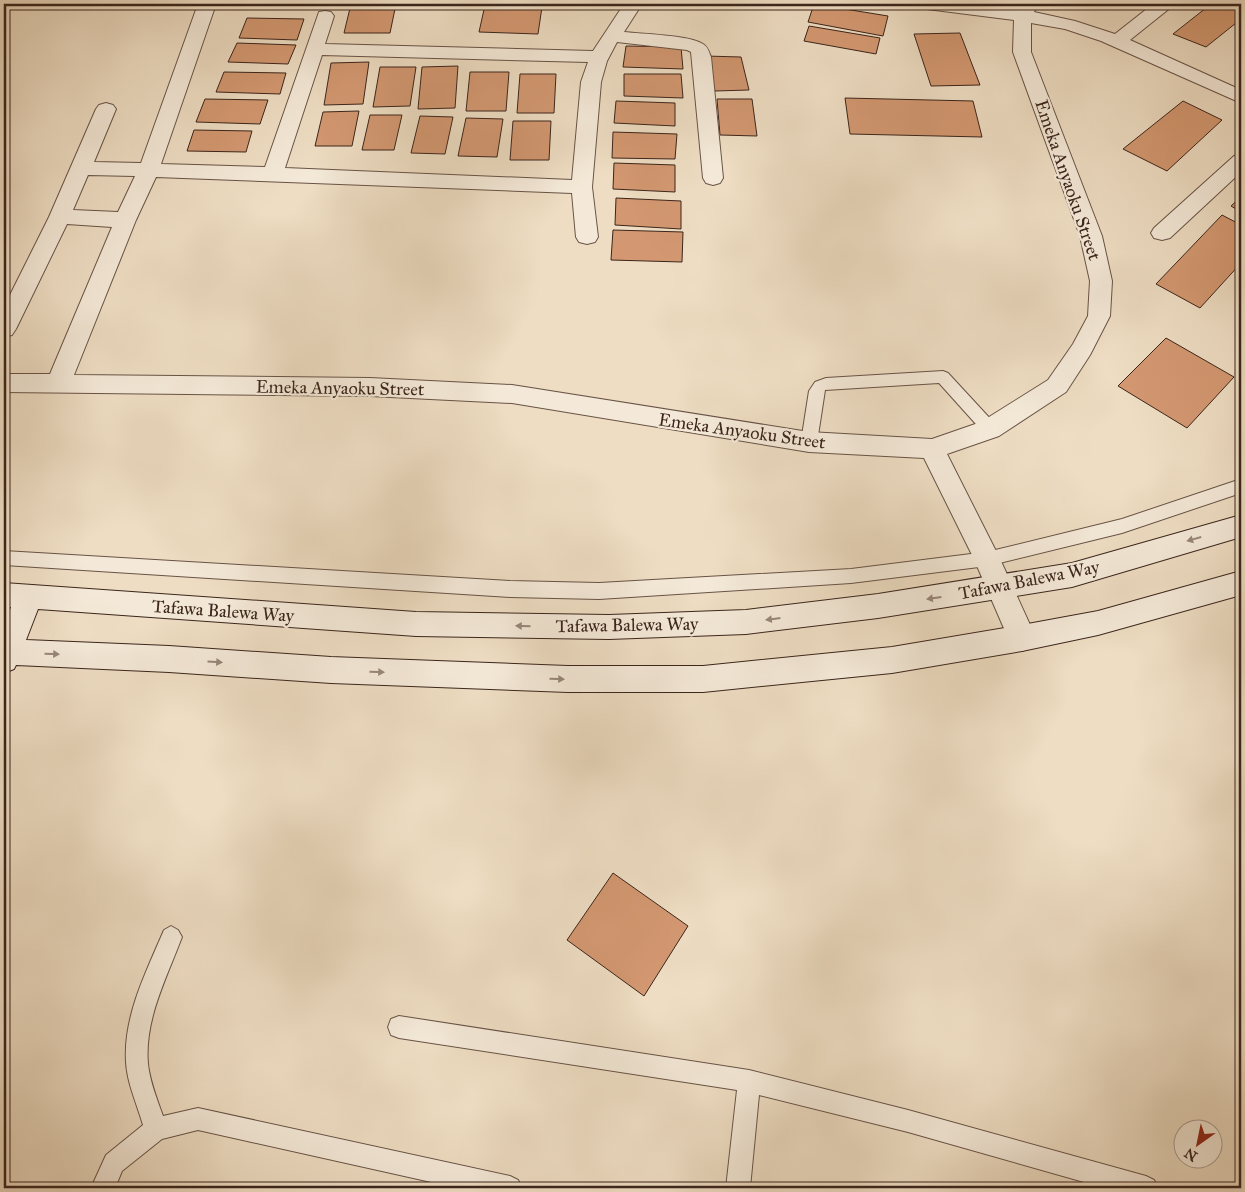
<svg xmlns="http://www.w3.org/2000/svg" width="1245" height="1192" font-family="'IM FELL Great Primer',serif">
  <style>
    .building { fill: #d39871; stroke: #3b251c }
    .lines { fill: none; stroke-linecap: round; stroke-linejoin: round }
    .lane-casing { stroke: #685346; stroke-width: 2 }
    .street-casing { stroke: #685346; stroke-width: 2 }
    .secondary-casing { stroke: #3b251c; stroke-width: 2 }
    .lane { fill: #f4e9d8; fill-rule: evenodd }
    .street { fill: #f4e9d8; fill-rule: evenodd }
    .secondary { fill: #f4e9d8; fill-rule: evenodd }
    .oneway { fill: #98877a }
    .labels { text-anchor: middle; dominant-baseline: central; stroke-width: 4.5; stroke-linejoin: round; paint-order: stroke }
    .street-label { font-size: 18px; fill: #3b251c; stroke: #f4e9d8 }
  </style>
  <rect width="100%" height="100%" fill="#eeddc3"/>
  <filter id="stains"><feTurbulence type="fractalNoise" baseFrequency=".004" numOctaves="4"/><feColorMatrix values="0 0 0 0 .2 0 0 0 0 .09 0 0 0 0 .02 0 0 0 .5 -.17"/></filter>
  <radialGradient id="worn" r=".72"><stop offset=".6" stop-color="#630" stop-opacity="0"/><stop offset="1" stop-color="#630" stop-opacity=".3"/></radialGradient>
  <path class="building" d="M351 4H396L390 33H344Z
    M814 4 888 16 883 36 808 22Z
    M1211 4H1241V19L1206 47 1173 34Z
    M485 5 542 7 538 34 479 32Z
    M247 18 304 19 297 40 239 38Z
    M809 26 880 38 876 54 804 41Z
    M960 33 980 85 931 86 914 34Z
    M237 43 296 45 288 64 228 62Z
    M626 46 681 47 683 69 623 67Z
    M705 56 741 57 749 90 715 91Z
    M369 62 363 104 324 105 331 63Z
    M458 66 455 108 418 109 422 67Z
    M380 67H416L410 106 373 107Z
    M224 72 286 73 280 94 216 92Z
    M470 72H509L506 111H466Z
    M520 74H556L554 113H517Z
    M624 74H681L683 98 624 96Z
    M845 98 973 101 982 137 850 134Z
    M205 99 268 100 260 124 196 122Z
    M717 99H752L757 136 720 135Z
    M616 101 675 103V126L614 123Z
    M1183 101 1222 120 1167 171 1123 149Z
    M359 111 352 146H315L323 112Z
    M370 115H402L394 150H362Z
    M420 116 453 117 445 154 411 153Z
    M466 118 503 119 497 157 458 156Z
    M513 121H551L549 160H510Z
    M194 130 252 131 246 152 187 151Z
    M613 132 677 134 675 159 612 158Z
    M614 163 675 165V192L613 189Z
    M1241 197V212L1231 206Z
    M616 198 681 201V229L615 225Z
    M1222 215 1241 225V263L1200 308 1156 284Z
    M613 230 683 232 682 262 611 260Z
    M1166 338 1234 377 1187 428 1118 386Z
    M613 873 688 926 644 996 567 940Z"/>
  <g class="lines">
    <g class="lane-casing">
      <path id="lane" d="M943 371 948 373 996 425 998 429 996 433 990 435 984 433 939 383 825 390 817 442 815 446 809 448 803 446 801 442 809 391 815 382 826 378Z
        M1241 479V493L1122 533 987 566 851 583 599 599 510 597 4 565V551L510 581 599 583 851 569 987 552 1122 519Z
        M171 926 178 930 182 937C167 977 144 1020 148 1064 150 1082 157 1099 163 1116L198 1108 510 1176 518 1180 522 1188H458L198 1130 162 1139 122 1171 115 1188H91L106 1155 143 1125C137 1104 127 1083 126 1062 123 1016 147 970 164 930Z
        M399 1016 749 1070 908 1110 1146 1176 1154 1180 1158 1188H1105L908 1132 759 1095 750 1188H726L737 1090 399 1038 391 1035 388 1027 391 1019Z"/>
    </g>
    <g class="street-casing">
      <path id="street" d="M198 4H216L161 164 265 167 319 12 325 11 331 12 334 16 325 44 593 51 624 4H642L624 32C641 34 690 35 703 44 708 47 709 52 711 57L723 178 720 183 713 185 706 183 703 178 691 52 687 50 617 42 607 61 601 82 592 187 598 237 595 242 587 244 579 242 576 237 572 193 156 177 136 220 74 375 370 378 512 385 809 432 932 439 981 422 1048 380 1073 344 1088 316 1090 281 1080 236 1013 52 1014 20 927 9 921 8 918 4H970L1017 10 1020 4H1038L1034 12 1075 21 1115 34 1153 4H1173L1170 8 1130 40 1241 90V103L1101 41 1065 29 1031 23V52L1102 236 1112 281 1110 316 1090 355 1066 392 999 436 947 454 1000 559 1036 638 1032 647 1022 651 1012 647 974 559 924 458 809 452 512 403 370 396 4 392V374H50L112 227 67 224 16 329 12 335 4 337V307L49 217 96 109 99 105 106 103 113 105 116 109 94 162 141 163ZM322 55 588 62 581 82 572 180 285 168ZM88 175 135 176 118 212 73 210Z
        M1241 154V172L1170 238 1162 240 1154 238 1151 233 1154 228 1234 156Z"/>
    </g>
    <g class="secondary-casing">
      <path id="secondary" d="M1241 515V537L1072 587 878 618 746 634 609 639 416 636 38 609 26 640 169 646 331 657 568 666H703L892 647 1022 625 1098 611 1241 571V595L1098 635 1022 651 892 673 703 692H568L331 683 169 672 16 665 14 669 4 673V625L11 607H4V583L416 612 609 615 746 610 878 594 1072 563Z"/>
    </g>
    <use href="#lane" class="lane"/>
    <use href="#street" class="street"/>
    <use href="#secondary" class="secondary"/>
  </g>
  <defs><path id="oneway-solid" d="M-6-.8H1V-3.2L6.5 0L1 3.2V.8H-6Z" transform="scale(1.25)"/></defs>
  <g class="oneway">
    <use href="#oneway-solid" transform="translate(1194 539) rotate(164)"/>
    <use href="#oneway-solid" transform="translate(934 598) rotate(172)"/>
    <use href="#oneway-solid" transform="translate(773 619) rotate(173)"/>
    <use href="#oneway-solid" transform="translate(523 626) rotate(-179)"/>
    <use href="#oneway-solid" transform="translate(52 654) rotate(2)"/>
    <use href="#oneway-solid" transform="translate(215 662) rotate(4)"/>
    <use href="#oneway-solid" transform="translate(377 672) rotate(2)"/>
    <use href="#oneway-solid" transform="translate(557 679) rotate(2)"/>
  </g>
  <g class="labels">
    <g class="street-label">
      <text transform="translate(1068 180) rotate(71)">Emeka Anyaoku Street</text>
      <text transform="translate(340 388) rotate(1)">Emeka Anyaoku Street</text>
      <text transform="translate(742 431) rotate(8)">Emeka Anyaoku Street</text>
      <text transform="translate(1029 580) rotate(-11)">Tafawa Balewa Way</text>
      <text transform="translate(223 611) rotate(4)">Tafawa Balewa Way</text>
      <text transform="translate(627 625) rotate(-1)">Tafawa Balewa Way</text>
    </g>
  </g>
  <rect width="1245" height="1192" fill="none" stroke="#eeddc3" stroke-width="20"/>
  <rect x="5" y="5" width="1235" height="1182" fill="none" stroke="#3b251c" stroke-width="2.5"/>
  <rect x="10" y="10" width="1225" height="1172" fill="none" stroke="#3b251c"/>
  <g transform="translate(1198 1144) rotate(213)"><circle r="24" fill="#f4e9d8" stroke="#aa9b8d"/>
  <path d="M0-4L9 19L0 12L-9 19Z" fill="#8f2418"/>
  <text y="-8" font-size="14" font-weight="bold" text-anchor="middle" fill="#3b251c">N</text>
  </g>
  <rect width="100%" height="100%" filter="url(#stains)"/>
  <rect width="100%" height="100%" fill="url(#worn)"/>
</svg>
